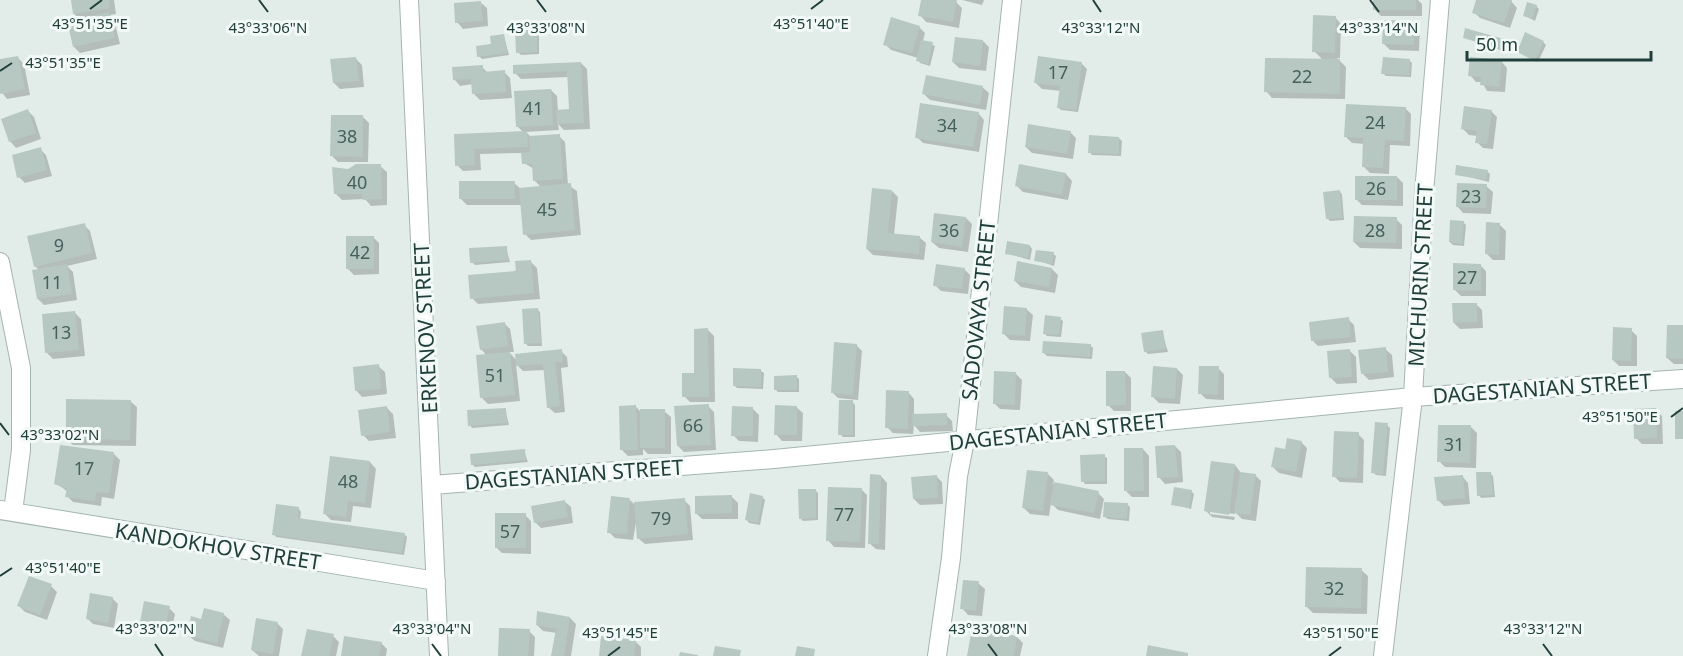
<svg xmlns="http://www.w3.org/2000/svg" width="1683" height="656" font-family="'Noto Sans',sans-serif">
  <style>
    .shadow { fill: #0003 }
    .building { fill: #b7c8c3 }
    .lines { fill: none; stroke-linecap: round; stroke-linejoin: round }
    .minor-casing { stroke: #a4b5b1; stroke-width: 20 }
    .minor { stroke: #fff; stroke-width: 18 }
    .ticks { fill: none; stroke: #213f3a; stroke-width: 2 }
    .labels { text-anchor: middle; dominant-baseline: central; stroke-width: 6; stroke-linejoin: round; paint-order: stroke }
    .number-label { font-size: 18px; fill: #46615c }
    .street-label { font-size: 21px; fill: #213f3a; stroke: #f3f9f7 }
    .ticks-label { font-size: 15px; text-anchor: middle; fill: #213f3a; stroke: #f3f9f7; stroke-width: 6; stroke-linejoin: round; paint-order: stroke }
  </style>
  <rect width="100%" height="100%" fill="#e2ede9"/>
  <path class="shadow" d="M72 0H114L116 14 110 15 114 20 120 44 80 53 74 47 81 20 74 14Z
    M922 0 956 2 962 8 959 28 926 22 920 15Z
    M962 0H984L982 5Z
    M1375 0H1418L1422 4V16H1381L1375 10Z
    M1478 0 1511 1 1517 8 1510 28 1480 18 1474 12Z
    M480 2 487 8 488 26 463 29 457 22Z
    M1536 6 1539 9 1535 21 1524 15Z
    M1335 17 1341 24 1340 58H1337L1346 67 1345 99 1272 98 1266 91 1323 60 1314 51Z
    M1413 22 1420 28 1419 51 1390 50 1384 44Z
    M919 27 925 33 923 41 935 46 930 66 920 63 918 58 891 50 885 44Z
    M536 29 539 32V54L521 55 518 52Z
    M504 36 509 55 482 59 479 56Z
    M1464 37 1503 40 1506 43 1503 51Z
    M983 41 989 47 986 71 959 68 953 62Z
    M1543 42 1546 45 1538 62 1518 52Z
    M18 58 24 64 30 95 7 99 0 90V61Z
    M356 59 362 65 364 87 340 89 334 83Z
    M1409 60 1412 63 1411 77 1386 76 1383 73Z
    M1501 61 1507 68 1505 92 1487 91 1482 82H1476L1470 75Z
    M581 63 587 69 590 129 564 130 558 124 559 130 526 132 531 137 559 136 565 142 568 185 577 191 581 235 531 240 525 234 522 205H467L461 199 514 183 521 189 541 187 534 180V169L524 163 523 153 480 154 481 170 463 171 457 165 455 135 523 132 517 126 551 90 557 96 558 111H571L569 77 521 79 515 73Z
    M1081 63 1087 69 1078 112 1061 110 1058 107 1061 91 1042 89 1036 83Z
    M482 67 488 73 504 72 510 78 512 98 480 100 474 94 473 84 460 86 454 79Z
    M982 87 989 93 986 110 930 100 924 94Z
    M1405 108 1411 114 1410 146 1390 145 1389 174 1370 173 1364 167 1365 144 1352 143 1346 137Z
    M28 111 34 117 41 139 16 148 10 141Z
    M1491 111 1497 117 1493 149 1483 148 1477 142 1478 136 1469 135 1463 129Z
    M978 113 984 120 979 152 923 143 917 137Z
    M363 117 369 123 368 162H338L332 156Z
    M1070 132 1076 138 1073 159 1032 153 1026 147Z
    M1119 138 1122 141 1121 156 1092 155 1090 152Z
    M40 149 46 155 52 176 25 183 19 177Z
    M380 166 387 172V205L371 206 365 199 342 200 336 194 349 171Z
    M1487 171 1490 174 1489 182 1457 174Z
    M1066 174 1072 181 1068 200 1023 192 1017 186Z
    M1397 177 1403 183V206L1362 205 1356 199Z
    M1486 186 1493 192 1491 214 1463 213 1457 206Z
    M892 191 898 197 894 235 919 237 926 243 924 260 873 255 867 249Z
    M1340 192 1342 194 1344 220 1330 221 1327 218Z
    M966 218 972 224 968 252 939 248 932 242Z
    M1396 219 1402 225V249L1360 248 1354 242Z
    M1463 222 1466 225 1464 246 1453 245 1450 242Z
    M84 225 90 231 97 259 67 266 73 272 77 300 44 305 38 299 39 270 35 266Z
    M1500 225 1506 231 1505 260H1493L1486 253Z
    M373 237 379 243V274L354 275 348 269Z
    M1030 246 1032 249 1030 260 1006 253Z
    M506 248 510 262 475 265 472 262Z
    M1053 254 1056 256 1054 266 1036 260Z
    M530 261 537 268 540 299 478 304 472 298Z
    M1480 265 1486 271V296H1461L1455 290Z
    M964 269 970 275 968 294 941 291 935 285Z
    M1052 269 1058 275 1055 293 1021 287 1015 281Z
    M1476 304 1482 310 1483 328 1460 329 1454 323Z
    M537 309 540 312 542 346H528L526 344Z
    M1026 309 1033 315 1030 341 1010 340 1004 334Z
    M75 313 81 319 85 356 53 359 47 353Z
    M1060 319 1063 321 1061 337 1047 336 1044 333Z
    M1348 319 1354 325 1356 342 1318 346 1312 340Z
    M504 323 510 329 514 352H509L517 361 561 351 567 357 568 367 561 368 565 412 555 413 548 407 545 370 523 371 516 364 520 401 488 404 482 398 487 356 481 349Z
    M1683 327V364H1674L1667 358Z
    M708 330 714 336 715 402H690L684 396 696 374Z
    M1631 330 1637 336V366H1619L1613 360Z
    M1162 332 1168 352 1148 354 1145 351Z
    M856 345 862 351 858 400 838 398 832 392Z
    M1090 345 1093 348 1092 359 1047 356 1044 353Z
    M1385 349 1392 355 1394 377 1369 380 1363 374Z
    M1350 351 1356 357 1357 383 1337 384 1331 378Z
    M378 366 385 372 387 394 362 397 356 390Z
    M1218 368 1224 374V400L1206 399 1200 393Z
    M1177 369 1183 375 1180 404 1159 403 1153 397Z
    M761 371 764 373 763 389 737 388 734 385Z
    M1125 372 1131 378V411H1114L1108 405Z
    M1016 374 1022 380 1020 410 1000 409 994 403Z
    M796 376 799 379V392H778L776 390Z
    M908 392 914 399V416L946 415 952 421 953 431 920 432 914 425 913 434 893 433 887 427Z
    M851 400 855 405V437H843L840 434Z
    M130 401 137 407 136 446 73 445 67 439Z
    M708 406 714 412 716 450 684 452 678 446Z
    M636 407 640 411H664L671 417V454H648L643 449V455L628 456 622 450Z
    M796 407 803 413 802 441H782L776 434Z
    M387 408 393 414 396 438 369 441 363 435Z
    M505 409 509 425 472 428 470 425Z
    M753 409 759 415 758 442 739 441 733 435Z
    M1656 410 1662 416 1663 444H1642L1636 438Z
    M1387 425 1390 428 1386 476 1376 475 1373 472Z
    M1471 427 1477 433 1476 468 1445 467 1439 461Z
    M1358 434 1364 440 1363 483 1340 482 1334 476Z
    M1301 442 1307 448 1302 478 1279 473 1273 467 1286 451Z
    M1175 446 1181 452 1183 482 1165 484 1159 477Z
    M1143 449 1149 456V497H1132L1126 491Z
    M524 451 528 462 475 467 472 464Z
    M114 454 120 460 114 499 102 497 101 506 73 502 67 496 68 492 56 483Z
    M1104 456 1107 458V484H1085L1083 481Z
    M370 462 376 469 371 508 353 506 351 522 331 520 325 514Z
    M1235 465 1241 473 1255 475 1261 481 1256 521 1242 519 1235 512V514L1210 511V514L1235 517 1234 520 1212 517 1206 511Z
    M1490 473 1493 476 1495 497 1481 498 1479 495Z
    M1048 474 1054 480 1053 484 1098 493 1104 499 1100 519 1058 510 1051 503 1049 516 1030 514 1024 508Z
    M881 476 887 483 885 550 876 549 869 543Z
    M936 476 942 482 943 504 920 505 914 499Z
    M1462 476 1468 483 1470 504 1444 506 1438 500Z
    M861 489 867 495 865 548 834 547 828 540Z
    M815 490 818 493V520L803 521 800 518Z
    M1191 491 1194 494 1191 509 1173 504Z
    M732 497 738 503V519H702L696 513Z
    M762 497 765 500 760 525 749 523 747 520Z
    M630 500 634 504 684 500 690 506 693 540 645 544 638 538 637 517 633 540 615 538 609 532Z
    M564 501 571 507 573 523 541 528 535 522Z
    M1128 505 1130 507 1129 521 1108 519 1105 517Z
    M299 509 301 512 300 520 404 534 407 537 404 555 276 537 274 534Z
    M525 515 531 521V554L502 553 496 547Z
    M1361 570 1368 576 1367 614 1313 613 1307 607Z
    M978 583 985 589 982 616 968 615 962 608Z
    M51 586 57 592 47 620 25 612 19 606Z
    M112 598 118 604 114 628 93 624 87 618Z
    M169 608 175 614 170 637 147 632 140 626Z
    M223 614 230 620 223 648 195 641 188 635 202 621Z
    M570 618 576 624 571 656H553L557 633 543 631 537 625Z
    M277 623 283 629 279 656H259L252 650Z
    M529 631 535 637 534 656H499Z
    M333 636 339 642 336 656H303Z
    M1017 637 1023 643 1020 656H968Z
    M635 641 641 647V656H600Z
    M381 643 387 649 386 656H343Z"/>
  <path class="building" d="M71 0H109L110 8 73 14Z
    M921 0H957L953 22 918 16Z
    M1373 0H1416V10H1373Z
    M1476 0H1512L1504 23 1472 13Z
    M481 1 483 21 455 23 454 3Z
    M1527 2 1537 5 1532 19 1523 16Z
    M109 12 115 38 73 47 67 21Z
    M1313 15 1336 16 1335 53 1312 52Z
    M891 17 920 26 912 53 883 45Z
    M1383 20 1414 21V45L1382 44Z
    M537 28V52L516 53 515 29Z
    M1465 28 1504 39 1501 49 1463 38Z
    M1525 32 1544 41 1535 61 1517 52Z
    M504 34 507 53 477 57 476 46 491 44 490 36Z
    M955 37 983 40 980 66 952 62Z
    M921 40 933 42 928 64 916 61Z
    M18 56 25 89 0 94V59Z
    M1038 56 1082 62 1076 110 1057 108 1060 86 1034 83Z
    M356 57 359 81 333 83 330 59Z
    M1383 57 1410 59 1409 75 1381 74Z
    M1470 57 1502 60 1499 87 1480 85 1481 77 1468 76Z
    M1265 58 1340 59V94L1264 92Z
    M581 62 584 123 557 124 556 110 569 109 567 71 513 74V65Z
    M483 65V72L505 70 506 92 472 94 471 79 453 80 452 67Z
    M926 75 983 86 980 105 922 94Z
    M551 89 553 125 516 127 514 91Z
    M920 103 979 112 973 147 915 138Z
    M1346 104 1406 107 1404 141 1385 140 1383 168 1362 167 1363 138 1344 137Z
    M1464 106 1492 110 1487 144 1475 143 1477 131 1461 129Z
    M28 109 36 133 9 142 1 119Z
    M331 115H363V157L330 156Z
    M1028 124 1071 131 1067 154 1025 147Z
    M527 131 528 147 474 149 475 165 455 166 454 134Z
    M560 134 563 179 533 181 532 164H522L521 153 530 152 529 136Z
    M1089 135 1119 137V154L1088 153Z
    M41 147 47 170 17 178 12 155Z
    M356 164H381L382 199 363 200 362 194H334L332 167 348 169Z
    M1019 164 1066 173 1062 195 1015 186Z
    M1456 165 1488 170 1486 180 1455 175Z
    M1355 176H1397V200H1355Z
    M459 181H515V199H459Z
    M571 183 575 230 523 235 519 188Z
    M1457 183 1487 184 1486 208 1456 207Z
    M872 188 892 190 888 233 920 236 919 254 866 249Z
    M1340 190 1342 218 1326 219 1323 192Z
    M934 213 966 217 962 247 931 242Z
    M1354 216 1397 217 1396 243 1353 242Z
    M1450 220 1464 221 1462 244 1449 242Z
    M1486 222 1500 223 1499 255 1485 254Z
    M85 223 92 253 34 267 27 236Z
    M346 236H374V269H346Z
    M1007 241 1030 245 1028 258 1005 254Z
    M507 246 508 260 470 263 469 248Z
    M1036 250 1054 252 1052 264 1034 261Z
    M531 260 534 293 470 299 468 275 516 271 515 261Z
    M1017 261 1052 268 1049 287 1014 281Z
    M1453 263 1481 264V291L1453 290Z
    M67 264 72 294 37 299 32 270Z
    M936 264 965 268 962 289 933 286Z
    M1452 303H1477V322L1453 323Z
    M1004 306 1027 308 1025 336 1002 334Z
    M538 308 541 343 524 344 522 309Z
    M75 311 79 350 45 353 42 314Z
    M1045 315 1061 317 1059 335 1043 334Z
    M1349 317 1351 337 1311 341 1309 322Z
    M505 322 508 346 480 350 476 326Z
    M1667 325H1683V359L1666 358Z
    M1613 327 1632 328 1631 361 1612 360Z
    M708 328 709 397H682V373H694V329Z
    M1163 330 1166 349 1144 352 1141 333Z
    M1043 341 1091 344 1090 357 1042 353Z
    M834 342 857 344 853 395 831 393Z
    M1386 347 1388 372 1361 374 1358 350Z
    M562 349 563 362H555L560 406 547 408 543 364 516 366 515 354Z
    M1350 349 1352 377 1329 378 1327 351Z
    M510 352 515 395 480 398 476 355Z
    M379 364 381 389 355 391 353 367Z
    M1153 366 1177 368 1175 399 1151 397Z
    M1199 366H1219L1218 395 1198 394Z
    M733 368 761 369V387L733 386Z
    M994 371 1016 372 1015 405 993 404Z
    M1106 371H1125L1126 405 1106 406Z
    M797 375V390H774V376Z
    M886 390 909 391 908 429 885 428Z
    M66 399 131 400 130 440 66 439Z
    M839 400H853V435H838Z
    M709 404 711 445 677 446 674 406Z
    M636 405 638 450H620L619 406Z
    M775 405 797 406V435H774Z
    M387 406 390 432 361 436 358 410Z
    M732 406 753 407V436H731Z
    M506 408 507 423 468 426 467 410Z
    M1656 408 1657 438 1634 439 1633 409Z
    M640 409H665V448H640Z
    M1675 411H1683V439H1675Z
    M947 413V425L913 426 912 414Z
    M1375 422 1388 423 1383 474 1371 473Z
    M1438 425H1471L1470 463 1437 462Z
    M1334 431 1359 432 1357 478 1332 477Z
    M1287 438 1302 441 1296 472 1271 467 1275 447 1285 449Z
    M60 445 114 452 109 493 96 492 95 501 65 497 67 489 54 484Z
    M1175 445 1178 477 1157 478 1155 446Z
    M1124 448H1143L1144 491H1124Z
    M525 449 526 460 471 465 470 454Z
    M1105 454V481L1081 482 1080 455Z
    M330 456 370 461 365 503 348 501 346 517 323 514Z
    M1211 461 1235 464 1229 515 1204 511Z
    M1027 470 1048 472 1043 511 1022 508Z
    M1240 472 1256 474 1250 515 1234 513Z
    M1476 472H1491L1493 495 1477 496Z
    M870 474 881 475 879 544H868Z
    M937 475 938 498 913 499 911 477Z
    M1463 475 1465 498 1437 501 1434 477Z
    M1054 482 1099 491 1094 513 1050 505Z
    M828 487 862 488 860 542 826 541Z
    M1174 487 1192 490 1189 508 1171 505Z
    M798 489H816V518L799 519Z
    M750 493 763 496 758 523 745 520Z
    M732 495V513L695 514V496Z
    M611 496 630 498 627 534 607 533Z
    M685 498 688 534 637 539 634 502Z
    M565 500 568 517 534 523 531 506Z
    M1104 502 1128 503 1127 519 1103 517Z
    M276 504 299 507 298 518 405 533 402 553 272 535Z
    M495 513H526V548H495Z
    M1306 567 1362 568 1361 608 1305 607Z
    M29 576 52 584 40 615 17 606Z
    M963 580 979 581 976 611 960 609Z
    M90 593 113 597 108 623 86 619Z
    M144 601 170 606 164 632 139 627Z
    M204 608 224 613 217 643 187 636 191 616 201 619Z
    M537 611 570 617 564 656H551L556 629 536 625Z
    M256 618 278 622 273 654 251 650Z
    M499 628 530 629 528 656H498Z
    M972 628 1017 636 1014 656H967Z
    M307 629 334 634 329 656H301Z
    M344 636 382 642 379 656H341Z
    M601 636 636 640 634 656H599Z
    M1148 645 1188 653V656H1146Z
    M715 646 741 650 740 656H713Z
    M797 646 815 649 814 656H795Z
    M680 652 698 655V656H679Z"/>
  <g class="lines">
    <g class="minor-casing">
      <path id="minor" d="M409 0 439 656
        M0 262 21 368V450L13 512
        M432 485 774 459 1413 397 1683 379
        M0 510 436 581
        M937 656 951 558 958 476 965 440 1012 0
        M1383 656 1413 397 1424 193 1440 0"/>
    </g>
    <use href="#minor" class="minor"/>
  </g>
  <path class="ticks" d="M259 0 268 12M537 0 546 12M1093 0 1101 12M1370 0 1379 12M90 9 102 0M811 9 823 0M0 71 12 63M1671 417 1683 408M0 423 9 435M0 576 12 568M155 644 163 656M432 644 441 656M988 644 997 656M1543 644 1552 656M608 656 620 647M1329 656 1341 647"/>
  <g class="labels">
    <g class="number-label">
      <text x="1058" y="72">17</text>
      <text x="1302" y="76">22</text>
      <text x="533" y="108">41</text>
      <text x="1375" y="122">24</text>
      <text x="947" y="125">34</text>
      <text x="347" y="136">38</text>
      <text x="357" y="182">40</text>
      <text x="1376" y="188">26</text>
      <text x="1471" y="196">23</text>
      <text x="547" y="209">45</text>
      <text x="949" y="230">36</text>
      <text x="1375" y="230">28</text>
      <text x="59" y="245">9</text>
      <text x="360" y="252">42</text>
      <text x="1467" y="277">27</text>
      <text x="52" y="282">11</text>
      <text x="61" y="332">13</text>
      <text x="495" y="375">51</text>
      <text x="693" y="425">66</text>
      <text x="1454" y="444">31</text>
      <text x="84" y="468">17</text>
      <text x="348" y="481">48</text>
      <text x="844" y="514">77</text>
      <text x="661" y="518">79</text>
      <text x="510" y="531">57</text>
      <text x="1334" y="588">32</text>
    </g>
    <g class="street-label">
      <text transform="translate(1420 275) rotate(-87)">MICHURIN STREET</text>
      <text transform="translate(978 310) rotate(-84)">SADOVAYA STREET</text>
      <text transform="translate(425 328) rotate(-93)">ERKENOV STREET</text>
      <text transform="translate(1542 388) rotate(-4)">DAGESTANIAN STREET</text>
      <text transform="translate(1058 431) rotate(-6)">DAGESTANIAN STREET</text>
      <text transform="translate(574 474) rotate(-4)">DAGESTANIAN STREET</text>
      <text transform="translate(218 546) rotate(9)">KANDOKHOV STREET</text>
    </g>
  </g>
  <g class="ticks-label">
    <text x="90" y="29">43°51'35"E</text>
    <text x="811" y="29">43°51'40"E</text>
    <text x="268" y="33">43°33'06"N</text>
    <text x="546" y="33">43°33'08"N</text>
    <text x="1101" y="33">43°33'12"N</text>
    <text x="1379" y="33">43°33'14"N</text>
    <text x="63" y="68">43°51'35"E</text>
    <text x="1620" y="422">43°51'50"E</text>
    <text x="60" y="440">43°33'02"N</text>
    <text x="63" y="573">43°51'40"E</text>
    <text x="155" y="634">43°33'02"N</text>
    <text x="432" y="634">43°33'04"N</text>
    <text x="988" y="634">43°33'08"N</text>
    <text x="1543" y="634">43°33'12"N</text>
    <text x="620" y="638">43°51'45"E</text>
    <text x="1341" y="638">43°51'50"E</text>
  </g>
  <path d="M1467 51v9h184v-9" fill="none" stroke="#213f3a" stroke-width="3"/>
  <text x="1476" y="51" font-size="18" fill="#213f3a" stroke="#f3f9f7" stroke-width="4.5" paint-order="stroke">50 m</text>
</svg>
